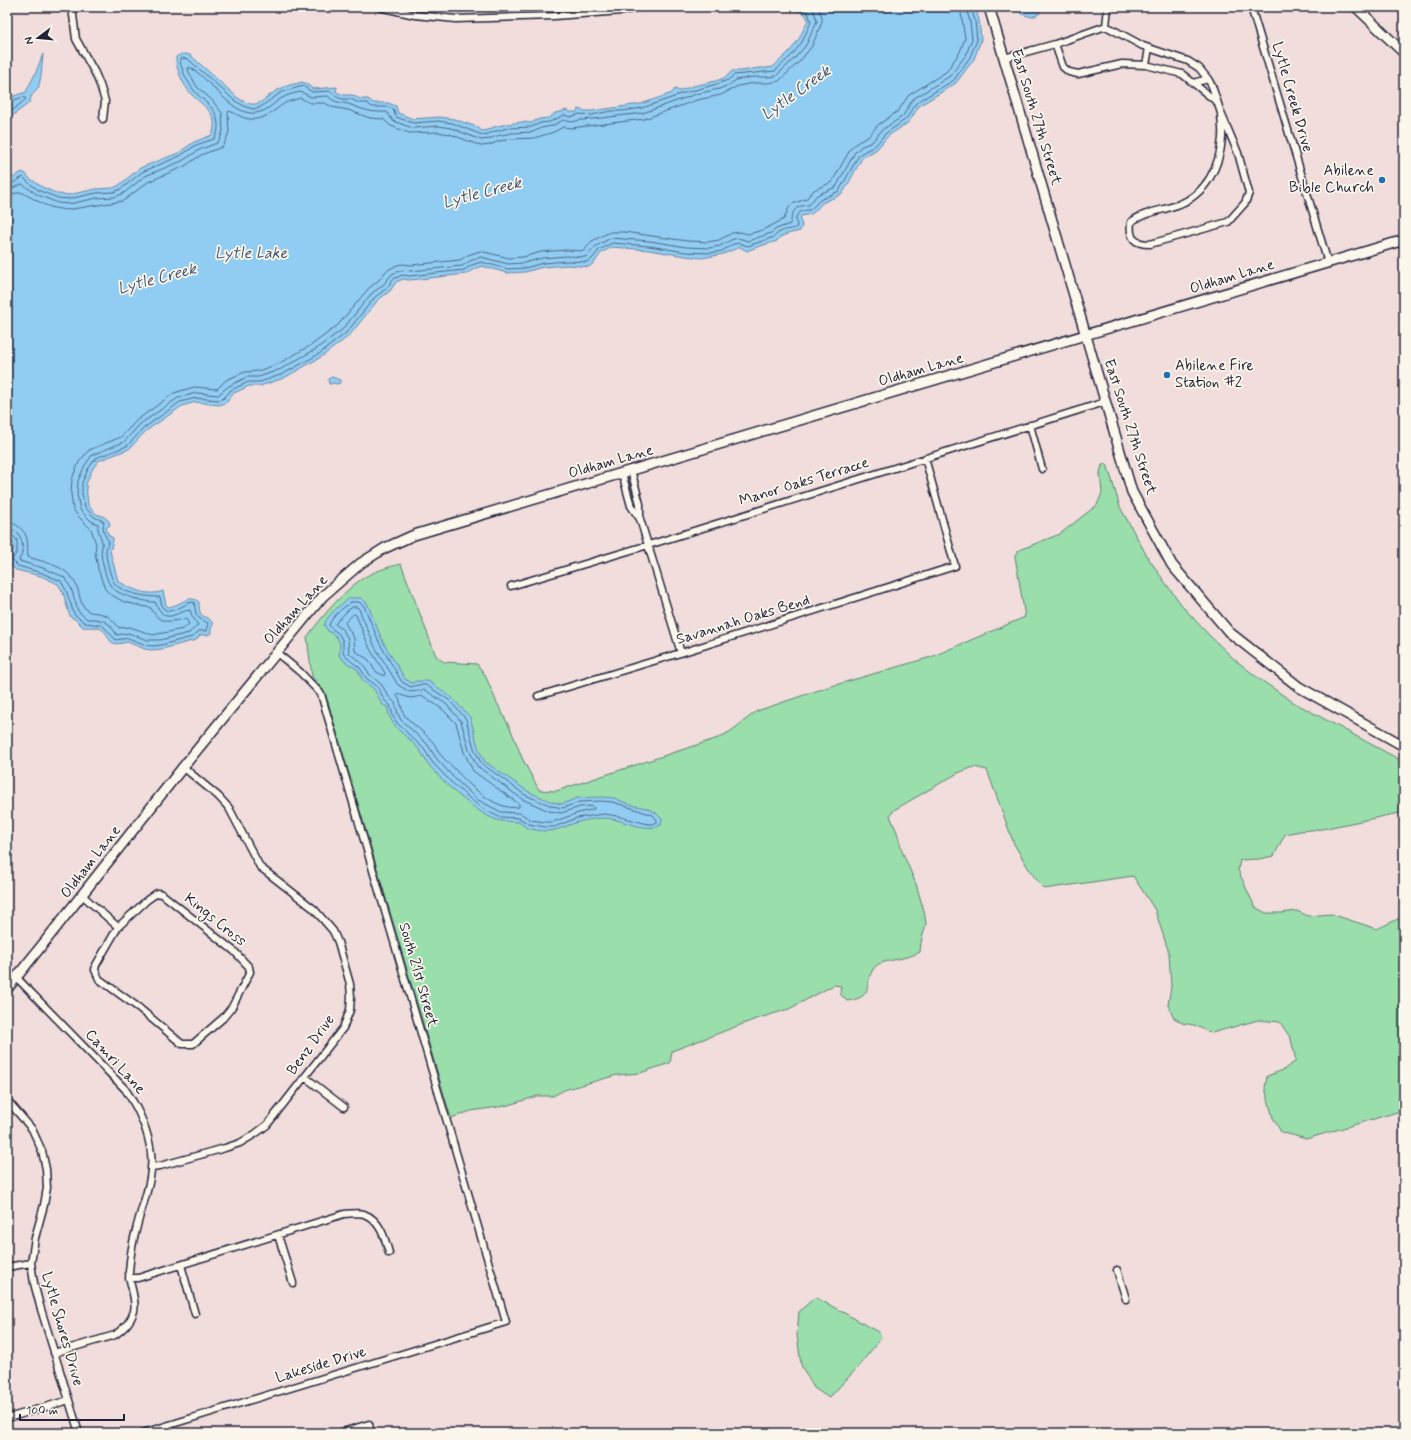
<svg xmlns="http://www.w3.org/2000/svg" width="1411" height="1440" font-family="Mynerve,sans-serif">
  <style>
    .green { fill: #99deab; stroke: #5e8073 }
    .water { fill: #91cdf2; stroke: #6589a9 }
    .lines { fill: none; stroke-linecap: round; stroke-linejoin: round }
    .shore { stroke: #4e6684; stroke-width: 1 }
    .street-casing { stroke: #22223b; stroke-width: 9 }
    .secondary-casing { stroke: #22223b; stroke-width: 12 }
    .street { stroke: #fbf7ec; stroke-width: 6 }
    .secondary { stroke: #fbf7ec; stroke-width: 9 }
    .poi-dot { fill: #1f6fb2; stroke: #fbf7ec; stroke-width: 1.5 }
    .labels { text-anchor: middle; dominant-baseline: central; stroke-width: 3.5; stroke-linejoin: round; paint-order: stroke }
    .street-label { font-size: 15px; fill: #22223b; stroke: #fbf7ec }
    .poi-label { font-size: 15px; fill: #22223b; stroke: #fbf7ec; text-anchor: end }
    .water-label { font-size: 16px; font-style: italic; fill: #435572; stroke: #fbf7ec }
  </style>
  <rect width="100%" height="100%" fill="#f0dddc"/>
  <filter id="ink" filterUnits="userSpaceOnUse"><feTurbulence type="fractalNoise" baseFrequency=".025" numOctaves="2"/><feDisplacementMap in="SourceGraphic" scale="8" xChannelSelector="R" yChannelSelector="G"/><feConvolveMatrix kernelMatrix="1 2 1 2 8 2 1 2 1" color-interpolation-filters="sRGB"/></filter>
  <g filter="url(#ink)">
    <path class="green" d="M1107 464 1120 507 1147 556 1164 581 1184 608 1208 634 1234 659 1258 678 1293 702 1404 762V812L1322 829 1300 831 1285 834 1274 856 1259 859 1240 860 1238 870 1247 890 1255 907 1266 913H1281L1297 911 1308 916 1331 914 1377 929 1404 916V1110L1306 1139 1281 1132 1273 1118 1265 1088 1267 1076 1283 1070 1296 1061 1291 1039 1280 1022 1258 1020 1212 1033 1194 1025 1182 1023 1173 1017 1168 1005 1171 986 1169 953 1155 910 1133 876 1044 889 1030 871 1014 844 987 770 974 767 958 773 894 810 890 816 897 832 902 851 916 884 924 911 926 924 921 942 920 952C909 959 882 960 876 966 861 981 878 997 847 1001L840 994 841 986 834 985 789 1009 756 1019 672 1051 670 1063 640 1073 617 1075 564 1090 553 1096H538L505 1106 471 1111 451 1118 325 692 312 677 307 637C323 616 341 593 363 578 375 571 388 567 401 564L436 656 444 662 477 664 485 675 497 703 511 730 523 760 539 790 556 791 718 738 731 731 757 711 825 688 931 657 1025 617 1015 556 1019 550 1060 534 1097 505 1102 493 1100 473 1102 465Z
      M815 1297 879 1332 881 1338 858 1367 829 1398 814 1388 801 1365 797 1335 799 1312Z"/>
    <path class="water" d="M777 7H975L979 20 981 40 974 59 956 83 919 106 909 122 888 136 877 149 862 158 846 188 842 194 822 203 815 211 811 214 801 216 800 220 802 225 800 231 787 234 780 237 777 241 757 247 747 251 740 247 723 254 702 258 685 256 649 250 612 247 601 253 595 262 589 267 568 265 543 267 525 272 507 273 482 266 474 269 466 274 410 280 403 279 396 282 390 291 378 300 349 336 321 357 284 378 260 386H249L232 394 227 402 219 405 196 402 182 406 146 431 129 449 98 461 92 470 86 484 88 505 96 514 103 516 109 521 110 525 106 528 109 536 113 538V541L110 551 118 581C131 589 148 597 163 591L166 605 168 607C180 606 190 593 199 602 199 604 199 609 200 612 202 619 210 615 213 625L211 628V633L208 635H200L196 640 162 649 151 650 145 649 127 642C103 649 113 633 99 628 94 626 88 628 83 627L76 620 71 617 69 614 63 592 58 584 41 576 16 570 8 564V559L13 551V541L7 536V178L11 179 22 172 26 174 29 178 42 187 58 194 68 195 96 189 113 188 118 186 140 168 178 153 194 142 212 135C220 114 204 107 191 94 184 86 175 68 176 57 181 54 184 53 190 55L238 98C260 113 262 97 280 89 287 85 295 84 302 82L305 83 313 89 337 87 336 92 344 95H352L360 99H368L373 103H388L396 106 398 113 413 119 439 117 454 119 477 127 482 131 487 130 494 127 507 124 522 122 531 123 539 119 549 118 555 113 568 110V112H577L578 109 584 111H592L641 104 672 93 675 89 679 91 693 86 716 81 726 77 732 71H742L758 68H766L773 67 790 51 799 39 808 20 806 15 801 12Z
      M1017 7H1041L1039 14 1032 17 1021 14Z
      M43 54 41 76 38 89 32 95 29 103 7 120V97L14 96 26 92 36 72Z
      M332 377 340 380V383L337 384 333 383 331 384H329L328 379Z
      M350 598H361L367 603 383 642 405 679 412 683 417 681H428L451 697 470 717 478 747 484 761 527 791 552 802 562 804 578 798 601 797 614 798 631 805 646 808 655 812 662 819 661 825C644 833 623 819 605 818 596 818 586 820 578 822 567 825 558 831 546 831 541 831 533 830 528 828 524 827 522 823 518 822 511 821 504 822 497 820 473 811 445 784 429 765 426 761 424 756 421 752 408 734 392 732 387 707L382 704 374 689 363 681 358 670 344 661 339 655 340 643 336 636 328 631 324 625C329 613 340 605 350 598Z"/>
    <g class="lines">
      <path class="shore" d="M7 101 14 100 24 97 26 99 7 115
        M7 182 13 183 23 177 30 184 40 191 58 198 69 199 96 193 114 192 121 189 142 172 180 156 196 145 214 139C218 134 218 129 218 124 216 105 203 103 193 89 187 81 182 71 180 61L182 58 188 59 235 101 246 107 253 109 259 108 282 92 303 86 312 92 331 91 335 96 342 99H351L359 103H367L372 107H388L393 109 396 117 413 123 438 121 452 123 482 135 488 134 496 131 508 128 532 127 540 123 550 122 564 115 570 117 580 114 592 115 611 111H623L642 108 674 97 677 95 717 84 728 80 734 75 775 71 793 54 802 42 811 22 808 12 795 7
        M7 187 13 188 22 184 38 195 58 203 69 204 97 198 115 197 124 193 145 176 182 161 199 150 217 143 220 139 223 131 222 113 212 100 197 87 188 70 189 67C210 77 234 121 260 112 269 110 275 101 284 97 289 94 296 93 301 92L311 97 328 96C337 105 342 101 351 105 363 110 374 113 387 112L393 121 404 125 413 128 438 126 451 128 481 140 489 139 497 136 512 133 533 132 541 128 552 126 563 120 571 122 581 120 593 119 643 113 696 94 719 89 729 85 736 80 753 77H767L776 76 796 57 806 45 817 21 814 11 810 7
        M7 194H13L21 192 45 205 54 208 66 210 123 201 148 182 185 166 201 155 222 147 225 142 229 132 228 113 229 111C236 113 241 118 249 119 264 121 273 111 285 103 289 101 295 100 300 98L310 103H325L332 107 348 110 370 118 383 119 391 126 409 133 438 132 450 134 481 146 490 145 499 141 512 139 534 138 554 132 563 127 571 128 644 119 697 100 721 95 738 86 754 83H768L779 81 800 61 812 46 822 22V17L818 7
        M7 522C12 522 15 524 19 527 30 535 27 545 28 557 47 563 69 566 77 587 80 596 80 605 88 611 91 613 94 612 97 613 108 614 113 620 119 628L130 627 153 635 183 629 189 624 186 619C170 621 160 626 151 608L124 602 110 594 105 589 98 569 95 552 96 544 91 529 77 515 73 509 71 494 72 479 79 462 89 450 121 437 137 420 174 393 194 387 217 389 226 380 245 372 258 371 278 364 313 344 338 325 368 289 379 280 386 271 397 265 403 264 411 265 460 260 468 255 480 251 509 258 523 257 541 252 566 250 584 251 592 241 610 232H624L687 241 708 242 719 240 732 233 740 232 748 234 763 230 784 219 788 209 792 204 806 199 814 190 832 182 851 148 858 142 868 137 878 125 898 111 909 95 946 72 960 52 965 38 960 7
        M7 528C19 529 24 541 22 552 22 556 19 558 19 561L43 568 64 577 71 588 78 611 87 619H95L104 621 110 625 117 635 128 633 148 640H160L189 633 198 625 192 616 190 610C172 613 166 626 155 602 144 602 116 595 110 585 105 576 103 564 101 554 101 550 103 546 102 542 101 536 97 531 98 524L91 521 80 510 77 494 78 481 84 467 92 455 124 442 140 424 178 398 196 393 218 395 229 386 247 377H259L281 369 316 349 343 329 371 294 383 285 392 274 402 270 411 271 462 266 470 261 481 257 508 264 524 263 542 258 567 256 586 257 596 246 611 238 650 241 686 247 709 248 720 246 731 240 738 238 748 241 771 233 776 229 790 224C793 212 793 206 809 205L817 195 836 187 855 152 862 146 872 142 882 130 903 116 913 99 950 76 966 55 972 39 970 22 966 7
        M7 533 11 534 17 540V552L12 560 18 566 42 573 61 581 66 590 74 614 85 623 102 625 106 629 116 640 128 638 146 645 152 646 161 645 192 637 199 631H206L208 623 200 619 196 614 194 602C185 602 180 611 167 611L162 607 160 597C147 597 124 594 115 584 111 580 105 556 106 550 106 548 108 544 109 541 104 536 102 529 104 522L101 520 94 517 85 507 82 494V483L88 469 96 458 127 446 144 428 180 402 196 398 219 400 224 398 231 390 248 382H260L283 374 319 354 346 333 375 297 387 288 393 279 402 275 410 276 464 270 472 265 481 262 508 269 525 268 543 263 567 261 587 262 592 259 599 250 612 243 649 246 686 252 710 253 722 251 733 244 739 243 748 246 774 237 778 233 785 230 796 228 797 225C793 215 800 210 810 210L820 200 839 191 859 155 865 151 875 146 885 134 906 119 916 103 954 80 970 57 977 40 975 21 971 7
        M351 602H359L364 606 380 644 402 682 411 687 418 685H426L449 700 466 719 474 748 481 763 525 795 552 806 563 808 579 802 601 801 613 802 653 815 657 820V822L653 824H648L617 816 604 814 577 818 554 827H545L529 824 519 818 499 817 487 811 475 803 451 782 432 762 424 749 397 723 393 716 390 705 385 701 377 686 366 678 360 668 347 658 343 653V641L339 634 331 628 329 625C333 615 343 608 351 602Z
        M353 607H357L359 609 375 647 398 685 410 692 425 690 446 704 461 721 469 750 477 766 522 799 549 811 561 813 580 807 593 806 594 807V809L575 814 553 822H545L531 820 520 813 501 812 478 800 455 779 436 758 428 745 401 720 398 714 395 703 389 697 381 684 370 675 363 664 349 653 348 639 343 630 335 624 347 611Z
        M354 614 356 615 370 649 385 673 384 676 375 671 369 660 355 651 354 638 345 623Z
        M398 694 410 698 423 696 442 709 456 723 464 752 473 771 519 804V807C495 812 466 782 451 765 447 762 443 758 440 754 437 750 436 745 432 741 424 732 413 725 405 716 401 710 402 702 397 696Z"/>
      <g class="street-casing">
        <path id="street" d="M72 7 76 39 95 73 100 85 105 101 103 119
          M379 7 415 15 456 19 554 16 622 11 639 7
          M1108 7 1106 26 1143 46 1188 61 1199 68 1208 79 1212 86 1221 113 1238 153 1249 193 1245 203 1228 222 1150 244C1134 244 1129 238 1131 222 1144 212 1161 211 1177 205 1206 195 1220 166 1222 138 1223 130 1221 121 1221 113
          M1251 7 1328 263
          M1055 44 1063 67 1069 72 1078 74 1122 64 1146 65 1182 74 1217 102
          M1004 58 1055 44 1106 26
          M1146 65 1149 48
          M1193 83 1208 79
          M1030 425 1042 469
          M631 470 640 504V519
          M622 473 631 506 640 519 681 653
          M511 586 655 543 1105 402
          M538 696 687 651 955 566 925 458
          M157 893 162 894 234 951 249 967 250 972 248 976 232 1007 223 1018 193 1044H182L139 1008 99 979 95 970 96 965 118 927 147 900Z
          M82 895 118 927
          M17 978 125 1089C138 1108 148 1129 151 1153 154 1180 142 1204 136 1230 132 1244 130 1258 129 1272 129 1285 137 1299 134 1311 131 1322 124 1328 115 1335L54 1353
          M305 1077 344 1107
          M7 1100 32 1129 42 1151 46 1169 47 1188 44 1205 35 1238 31 1263 34 1283 40 1306 79 1433
          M151 1167 160 1166 225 1148 240 1143 255 1134 267 1125 343 1028 350 1010 351 997 350 984 338 942 333 931 314 909 260 867 229 808 218 796 183 767
          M278 1235 293 1283
          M181 1265 195 1314
          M7 1267 31 1263
          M1117 1270 1126 1299
          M129 1278H138L344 1214C350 1214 358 1212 364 1214 380 1220 385 1238 389 1253
          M8 1418 69 1400
          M143 1433 506 1322 321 694 300 672 277 653
          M339 1433 369 1424 371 1433"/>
      </g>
      <g class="secondary-casing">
        <path id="secondary" d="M989 7 1132 492 1172 565 1229 632 1299 687 1404 746
          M1356 7 1404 53
          M7 989 47 939 183 767 323 596 361 563 385 548 414 535 1404 240"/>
      </g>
      <use href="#street" class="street"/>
      <use href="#secondary" class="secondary"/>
    </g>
  </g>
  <g class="poi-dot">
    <circle cx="1382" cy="180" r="4"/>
    <circle cx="1167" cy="375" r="4"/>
  </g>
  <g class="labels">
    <g class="street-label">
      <text transform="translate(1292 97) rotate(74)">Lytle Creek Drive</text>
      <text transform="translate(1036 117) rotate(73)">East South 27th Street</text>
      <text transform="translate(1232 277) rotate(-17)">Oldham Lane</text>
      <text transform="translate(921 370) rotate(-16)">Oldham Lane</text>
      <text transform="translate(1130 427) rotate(72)">East South 27th Street</text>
      <text transform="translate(611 462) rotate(-16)">Oldham Lane</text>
      <text transform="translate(804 482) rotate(-17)">Manor Oaks Terracce</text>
      <text transform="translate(296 610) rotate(-48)">Oldham Lane</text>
      <text transform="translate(743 620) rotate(-17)">Savannah Oaks Bend</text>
      <text transform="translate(91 862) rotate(-52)">Oldham Lane</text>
      <text transform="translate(215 920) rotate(39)">Kings Cross</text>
      <text transform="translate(418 975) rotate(74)">South 21st Street</text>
      <text transform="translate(311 1045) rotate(-54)">Benz Drive</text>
      <text transform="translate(115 1062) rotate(48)">Camri Lane</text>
      <text transform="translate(62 1329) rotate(74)">Lytle Shores Drive</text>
      <text transform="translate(321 1365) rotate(-17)">Lakeside Drive</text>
    </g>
    <g class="poi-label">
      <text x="1374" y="171">Abilene<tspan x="1374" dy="17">Bible Church</tspan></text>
      <text x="1175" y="366" text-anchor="start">Abilene Fire<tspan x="1175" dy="17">Station #2</tspan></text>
    </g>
    <g class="water-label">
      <text transform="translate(796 93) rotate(-36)">Lytle Creek</text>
      <text transform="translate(482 193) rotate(-15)">Lytle Creek</text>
      <text x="251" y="253">Lytle Lake</text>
      <text transform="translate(157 279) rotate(-15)">Lytle Creek</text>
    </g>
  </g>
  <rect width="1411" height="1440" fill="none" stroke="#fbf7ec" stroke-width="24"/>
  <rect x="12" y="12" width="1387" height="1416" fill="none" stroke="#22223b" stroke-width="1.5" filter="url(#ink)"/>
  <g transform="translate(38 38) rotate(254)" stroke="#fbf7ec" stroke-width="3" paint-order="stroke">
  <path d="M0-3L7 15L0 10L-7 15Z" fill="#22223b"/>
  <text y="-6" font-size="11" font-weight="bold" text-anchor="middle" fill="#22223b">N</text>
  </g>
  <path d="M20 1414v6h104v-6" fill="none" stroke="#22223b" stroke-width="2"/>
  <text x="26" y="1414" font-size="12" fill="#22223b" stroke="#fbf7ec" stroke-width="3" paint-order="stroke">100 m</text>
</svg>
